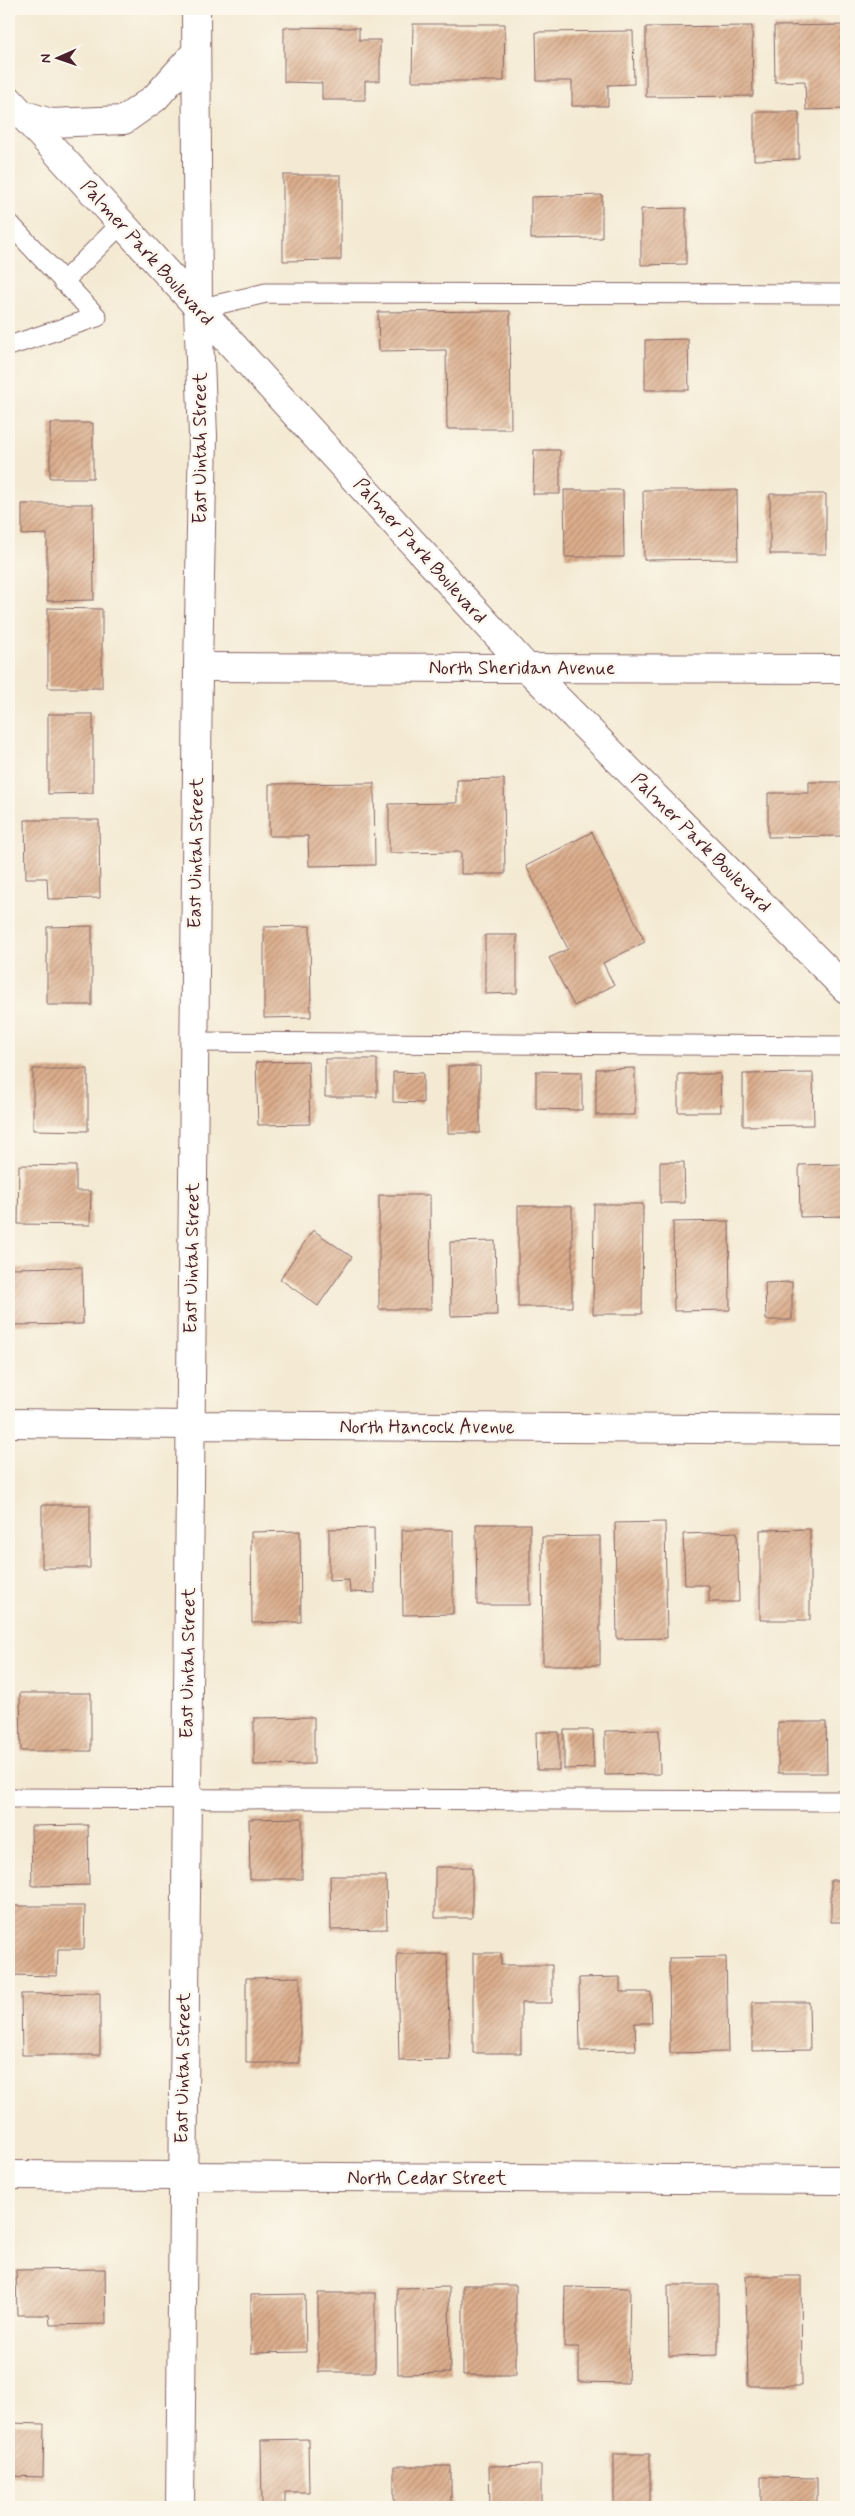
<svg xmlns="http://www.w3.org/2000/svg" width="855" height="2516" font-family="Mynerve,sans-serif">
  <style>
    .building { fill: url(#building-hatch) }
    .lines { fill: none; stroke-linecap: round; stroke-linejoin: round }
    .service-casing { stroke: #866666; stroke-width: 21 }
    .minor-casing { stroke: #866666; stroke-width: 30 }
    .secondary-casing { stroke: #866666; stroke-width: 30 }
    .service { stroke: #fff; stroke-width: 19 }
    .minor { stroke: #fff; stroke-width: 28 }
    .secondary { stroke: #fff; stroke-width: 28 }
    .labels { text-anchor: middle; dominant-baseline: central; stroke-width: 5; stroke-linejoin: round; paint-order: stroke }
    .street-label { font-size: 19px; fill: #4a1f2b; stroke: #fbf7ec }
  </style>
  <defs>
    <pattern id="building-hatch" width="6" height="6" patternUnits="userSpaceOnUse" patternTransform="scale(1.25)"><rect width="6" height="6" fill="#dbae8d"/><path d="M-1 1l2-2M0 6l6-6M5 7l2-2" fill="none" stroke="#b48d73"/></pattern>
  </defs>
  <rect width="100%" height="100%" fill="#fbf7ec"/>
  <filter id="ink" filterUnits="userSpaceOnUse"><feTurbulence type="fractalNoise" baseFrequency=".02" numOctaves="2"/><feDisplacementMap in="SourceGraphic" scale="10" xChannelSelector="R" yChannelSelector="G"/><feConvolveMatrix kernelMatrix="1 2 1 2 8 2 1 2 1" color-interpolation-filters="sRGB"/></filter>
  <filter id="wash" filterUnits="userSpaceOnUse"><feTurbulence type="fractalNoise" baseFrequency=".0096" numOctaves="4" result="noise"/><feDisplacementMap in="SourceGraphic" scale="20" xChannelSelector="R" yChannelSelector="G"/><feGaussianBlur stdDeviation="1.12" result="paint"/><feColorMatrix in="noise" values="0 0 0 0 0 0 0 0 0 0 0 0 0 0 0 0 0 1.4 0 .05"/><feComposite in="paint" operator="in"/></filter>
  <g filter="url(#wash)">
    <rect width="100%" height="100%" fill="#f4ead3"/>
    <g id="blocks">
      <path class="building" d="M413 24H505L504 81H412Z
        M846 25V109L806 110 805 81 775 82 774 26Z
        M752 26 753 96 646 97V27Z
        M284 27 359 28V40H380V81H365V100H322V83L284 82Z
        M633 31 634 84 608 85V106H572V81H537L536 32Z
        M754 112H799V159L754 160Z
        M283 175H341V260L283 261Z
        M602 195V238L531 239V197Z
        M686 208V264L641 265V209Z
        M510 311 511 429H447L446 350 379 351 378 312Z
        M688 339 689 390H645V340Z
        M50 423H93V478H50Z
        M534 450H560V494H533Z
        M564 490H623L624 557H565Z
        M643 490H737L738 559 644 560Z
        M770 494H826V554H770Z
        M22 504H93L94 600 47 601V534L22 535Z
        M48 608 102 609V688H48Z
        M48 714H93V793L48 794Z
        M504 779 505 874H461V852L389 853V804L457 803V780Z
        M809 782H842V836L768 837V793H809Z
        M374 783 375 865 309 866 308 836H269V784Z
        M25 820H99L100 898 48 899 47 878H26Z
        M592 832 645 942 603 963 614 985 574 1006 549 958 568 949 526 866Z
        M92 926V1005H47V927Z
        M310 926 311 1017 264 1018V927Z
        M485 935H517V993L485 994Z
        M325 1059H377V1097H325Z
        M308 1061 310 1124 258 1125 256 1062Z
        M448 1066H480V1133H448Z
        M635 1068V1115H596V1069Z
        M33 1069H88V1131L33 1130Z
        M536 1071 582 1072V1110L536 1109Z
        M393 1072 423 1073V1103L393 1102Z
        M813 1073 814 1125 743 1126V1074Z
        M678 1074H720L721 1112H678Z
        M660 1162H684L685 1203H660Z
        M846 1164V1216L800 1217 799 1165Z
        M19 1165 76 1166V1191H91L90 1225 18 1224Z
        M379 1195H430L431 1309H379Z
        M594 1204H643L642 1314H593Z
        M518 1206H572V1307H518Z
        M729 1221 730 1310 674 1311 673 1222Z
        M313 1230 352 1257 318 1306 280 1279Z
        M495 1241 497 1315 451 1316 450 1242Z
        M82 1267 83 1324 9 1325V1268Z
        M792 1282V1320H766L765 1283Z
        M42 1505H90V1568H42Z
        M665 1522 667 1638 617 1639 615 1523Z
        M476 1524H530V1605H477Z
        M374 1528 375 1593 350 1592 349 1580 329 1581V1529Z
        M810 1529V1620H760V1530Z
        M402 1530H453V1614L403 1615Z
        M300 1531 301 1622 252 1623 251 1532Z
        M737 1532 739 1602H709V1585H685L683 1534Z
        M600 1536V1665H543L542 1537Z
        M20 1693H91V1751H21Z
        M314 1717V1764L254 1765V1718Z
        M778 1722H826L827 1773H778Z
        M564 1730H593L594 1768 564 1769Z
        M659 1730 660 1774 605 1775V1731Z
        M536 1732H559V1770H537Z
        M302 1818V1879H250L249 1819Z
        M88 1825 89 1885 32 1886 31 1826Z
        M435 1867H472V1918H435Z
        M330 1876H386L387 1929 331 1930Z
        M831 1880H846V1922H831Z
        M9 1906H85L84 1949H58L57 1976 9 1975Z
        M473 1953H501V1965H552V2003H521V2053H473Z
        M397 1954H447L450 2060 399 2061Z
        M726 1957 728 2052 670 2053 669 1958Z
        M300 1977V2063H246V1978Z
        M620 1977V1992H651L652 2023H635L636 2050 580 2051 579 1978Z
        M100 1993V2055H22L21 1994Z
        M752 2002H809L810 2050 752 2051Z
        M105 2269 106 2324 50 2325 49 2315H17L16 2270Z
        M746 2276H801L802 2386H748Z
        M463 2285H516V2375H463Z
        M668 2285H718V2355L669 2356Z
        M449 2287 450 2373 398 2374 397 2288Z
        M565 2287 630 2288 628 2383 579 2382V2347H564Z
        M318 2293H375V2372H318Z
        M305 2294 306 2352 251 2353V2295Z
        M9 2423 44 2424 43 2477 9 2476Z
        M308 2439 309 2492H285V2507H262L261 2440Z
        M614 2454H650V2507H614Z
        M541 2465V2507H490L489 2466Z
        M394 2466H451V2507H394Z
        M761 2477 817 2478V2507H761Z"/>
    </g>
  </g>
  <g filter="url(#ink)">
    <use href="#blocks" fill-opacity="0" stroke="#866666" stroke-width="1"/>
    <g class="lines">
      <g class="service-casing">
        <path id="service" d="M9 223 97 317 9 346
          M63 282 121 224
          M198 309 266 293 846 294
          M194 1042 846 1046
          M9 1798 846 1801"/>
      </g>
      <g class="minor-casing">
        <path id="minor" d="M198 667 846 669
          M9 1423 190 1425
          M9 2175 846 2180"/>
      </g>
      <g class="secondary-casing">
        <path id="secondary" d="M9 100 528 669 846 989
          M21 114 51 123 124 120 155 98 196 52
          M190 1425 846 1430
          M180 2507 198 667 203 436 198 309 196 9"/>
      </g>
      <use href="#service" class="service"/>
      <use href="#minor" class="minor"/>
      <use href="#secondary" class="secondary"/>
    </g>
  </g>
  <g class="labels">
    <g class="street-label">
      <text transform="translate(147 253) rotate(48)">Palmer Park Boulevard</text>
      <text transform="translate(200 448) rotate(-90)">East Uintah Street</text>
      <text transform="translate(420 551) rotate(48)">Palmer Park Boulevard</text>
      <text x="522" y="668">North Sheridan Avenue</text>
      <text transform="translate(701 843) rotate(45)">Palmer Park Boulevard</text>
      <text transform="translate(196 853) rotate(-89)">East Uintah Street</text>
      <text transform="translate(192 1258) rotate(-89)">East Uintah Street</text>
      <text x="427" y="1427">North Hancock Avenue</text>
      <text transform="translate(188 1663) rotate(-89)">East Uintah Street</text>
      <text transform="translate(183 2068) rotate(-89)">East Uintah Street</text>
      <text x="427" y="2178">North Cedar Street</text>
    </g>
  </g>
  <rect width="855" height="2516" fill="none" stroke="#fbf7ec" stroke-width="30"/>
  <g transform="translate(58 58) rotate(268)" stroke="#fbf7ec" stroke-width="4" paint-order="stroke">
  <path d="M0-4L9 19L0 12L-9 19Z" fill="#4a1f2b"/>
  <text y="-8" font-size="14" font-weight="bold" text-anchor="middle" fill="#4a1f2b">N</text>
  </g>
</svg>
